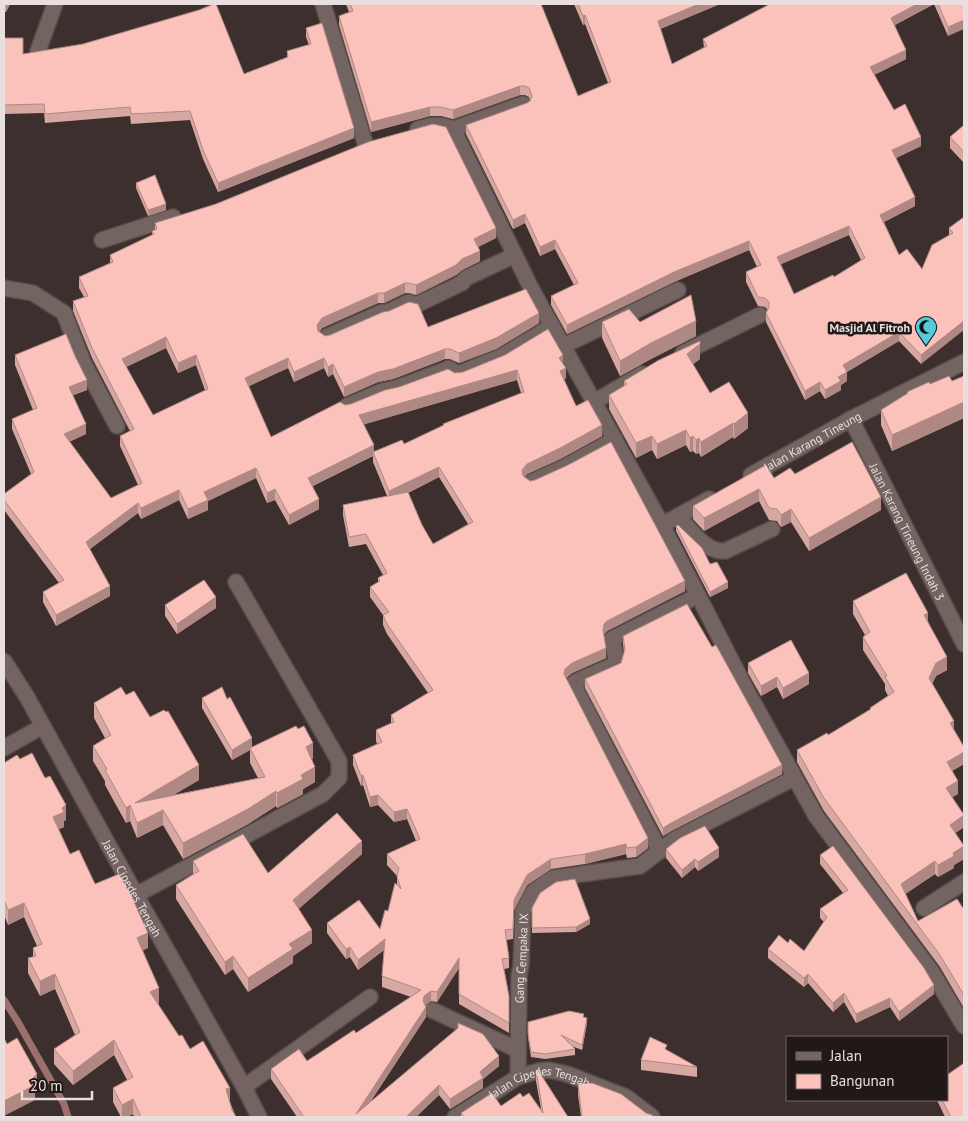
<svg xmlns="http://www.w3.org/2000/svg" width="968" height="1121" font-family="'PT Sans',sans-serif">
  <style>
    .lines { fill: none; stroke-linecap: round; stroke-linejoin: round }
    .stream { stroke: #9c716d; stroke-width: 7 }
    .minor-casing { stroke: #574b4a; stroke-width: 18 }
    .minor { stroke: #736361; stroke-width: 15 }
    .wall { fill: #d7a7a1; fill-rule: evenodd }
    .shaded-wall { fill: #af8883 }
    .building { fill: #fac2bb; stroke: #af8883; fill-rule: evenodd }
    .labels { text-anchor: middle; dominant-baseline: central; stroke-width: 5; stroke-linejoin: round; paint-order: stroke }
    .poi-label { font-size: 12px; font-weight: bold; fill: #e8dfde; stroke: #201918; text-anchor: end }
    .street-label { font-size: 12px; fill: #e8dfde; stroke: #201918 }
  </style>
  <rect width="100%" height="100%" fill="#3d2f2e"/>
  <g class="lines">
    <path class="stream" d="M4 1000 18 1022 64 1104 68 1117"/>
    <g class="minor-casing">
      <g id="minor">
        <path d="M323 4 365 143"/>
        <path d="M38 51 55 4"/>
        <path d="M418 129C431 125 440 123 453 129L532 290 662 525 747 691 816 816 932 972 964 1026"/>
        <path d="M453 129 523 104"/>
        <path d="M102 240 173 217"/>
        <path d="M4 288 33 293 64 313 83 362 117 426"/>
        <path d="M326 337 382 312 385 313 409 302 416 305 462 283 466 278 515 255"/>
        <path d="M563 346 678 290"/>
        <path d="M683 353 760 315"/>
        <path d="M594 402 642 374"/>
        <path d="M347 406 382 391 396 388 445 370 449 368 457 374 460 373 500 357 552 326"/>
        <path id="s1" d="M851 419 964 644"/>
        <path id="s2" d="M751 475 851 419 964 362"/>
        <path d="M531 482 564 467 615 439"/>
        <path d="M678 516C690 529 706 553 725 551L772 529"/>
        <path d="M662 525 709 499"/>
        <path id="s3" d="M4 661 27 697 136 895 244 1087 259 1117"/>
        <path d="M4 748 43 726"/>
        <path d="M660 851 573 684 577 681 614 665 616 659 612 639 697 596"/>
        <path d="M136 895 323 794 339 778V761L236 582"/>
        <path d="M924 908 964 882"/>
        <path d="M432 1010 518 1050"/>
        <path id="s4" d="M518 1077 519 976 521 965 523 911 533 892 545 883 553 878 640 866 675 839 794 778"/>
        <path d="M244 1087 370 997"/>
        <path id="s5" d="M455 1117 518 1077 538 1071 549 1070 567 1074 626 1097 652 1117"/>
      </g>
    </g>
    <use href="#minor" class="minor"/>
  </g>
  <path class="wall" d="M4 4H10L6 12 4 11Z
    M346 4H541L578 96 608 83 585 24 583 25 574 4H720L660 29 672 64 704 48 703 39 770 4H964L948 36 934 4 895 25 906 59 874 75 894 110 921 146 896 158 915 206 884 222 899 255 922 269 949 235V228L964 217 921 364 899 341 847 372V381L841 385V390L825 399 820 391 805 400 766 322V313L768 310 765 307 758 306 746 282V272L757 267 749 250 674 282 567 334 551 305V296L574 285 555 249 540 256 525 223 513 229 466 134V125L527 103 530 101 529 97 525 95H520L453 119 441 116H430L371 132 339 25V16L349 12ZM849 235 861 260 834 277 794 294 781 264Z
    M306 28 354 138 218 192 203 159 190 120 131 124 130 116 45 123 44 113 4 114V38L23 54 244 74 287 58V51L309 45 306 37Z
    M964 125V163L950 148V137Z
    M136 183 166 210 148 216 136 188Z
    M155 223 496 238 478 247 480 261 462 270 456 275 416 295 409 293H405L384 303H378L322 328 319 332 325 336 428 327 539 323 496 349 459 363 450 359H445L393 379 378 382 344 397 333 374 328 377 324 368 294 382 288 368 249 386 271 437 345 405 351 404 455 373 563 364 566 378 564 379 576 406 602 436 560 459 527 474 524 477 685 591 607 631 604 634 606 658 572 673 566 678 648 848 636 857 627 858 626 854 585 864 551 869 527 885 514 910 513 939 506 940 509 958V968L504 969 509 996V1033L459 1004V968L437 1002 431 1001 425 1005 426 1017 371 1101 499 1066 483 1079V1088L450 1109 439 1095 416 1117H297L271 1079V1069L307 1061 356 1033 411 997 382 987V976L384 950 358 970 350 957 346 959 327 933V923L380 929 388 911 397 885V876L387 865V854L416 841 407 819 394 822 378 805 370 807 363 785 361 786 353 765V755L377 744 376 741V730L391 723V715L428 693 387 634 383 625V615L370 597V587L378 582V578L383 575 366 544 349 547 343 515V505L387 496 373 462V456L313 486 319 509 289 525 275 500 267 503 256 478 208 501V510L188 519 179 500 141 519 138 513 90 549 110 596 56 626 43 602V592L59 583 4 510V494L31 474 12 429V419L33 410 15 365V355L87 390 73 395 86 434 69 442 111 498 138 485 120 446V436L130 431 92 358 73 311V301L84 297 79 288V277L110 263V255L152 235V231L155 230ZM166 348 178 373 196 365 205 390 153 415 126 367ZM517 380 521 393 443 424V426L404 444 374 452 364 424ZM439 477 468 524 433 544 422 525 408 493Z
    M602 322H640L696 336 651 359 620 376 602 338Z
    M700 359 693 364 710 393 748 428 734 439 733 437 701 457 699 453 696 454 693 451 690 452 686 445 657 459 652 450 636 458 609 409V395L624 386V381Z
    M964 376V418L892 451 881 425V410L907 394V392L930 384 952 381Z
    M795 474 881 510 809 551 791 522 781 527 777 521 769 520 759 501 704 531 693 519V506L774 478Z
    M676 526 710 564 728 588 710 597 676 531Z
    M853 601 928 621 947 670 936 676 932 684 954 730 964 764 952 771 958 794 952 797 964 827 955 833 964 859 954 865V868L938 877 935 874 905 894 918 921 964 907V1008L940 967 824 811 797 762V750L828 735 870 710V708L888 696 885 690V684L863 650V637L865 635 853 614Z
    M165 605 216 608 177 634 165 616Z
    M623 636 782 774 671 831 663 836 585 688V679L621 663 624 653 623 644Z
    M748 663 809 684 783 699 777 687 761 696 748 673Z
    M126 695 150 717 199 780 173 795 258 778 250 763V750L232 760 202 708V698L227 699 252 747 313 759H312L315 782 303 789V794L277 808 276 806 248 824 183 859 163 825 137 838 130 821 126 823 105 785V781L93 761V746L105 738 94 718V703Z
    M20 759 66 820 64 821V827L58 829 70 854 148 948 143 950 159 1003 158 1004 179 1036 190 1049 230 1102 236 1117H134L133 1114 127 1117H121L113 1102V1088L127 1080 114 1055 73 1085 54 1064V1049L75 1035 55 989 40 996 28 973V958L33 957V948L37 946 24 917 8 925 4 915V763Z
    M666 849 719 857 698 871 695 867 682 878 666 858Z
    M362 854 298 909 312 943 293 956V963L248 992 233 969 225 975 176 899V885L193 874V861L268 873Z
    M820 855 934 994 899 1021 890 1007 856 1023 844 1002 833 1012 808 983 804 987 768 958V949L788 943 804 951 824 922 820 918V909L843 893 820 864Z
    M532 908 590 924 576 932 532 933Z
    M584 1017 587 1023 582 1050 571 1046 575 1049V1055L545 1059 531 1057 528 1038V1022Z
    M667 1050 697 1067V1077L641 1070V1060Z
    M536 1070 568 1117H461V1113L501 1106 523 1097 541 1109 536 1081Z
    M578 1084 646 1113 654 1117H581L578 1095Z
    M937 1100H947L964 1117H945Z"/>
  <path class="shaded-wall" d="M6 4H10L6 12Z
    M699 4H720L658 30V21Z
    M917 4H934L891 27V18Z
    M585 15V24L583 25V16Z
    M964 20V29L948 36V27Z
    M906 50V59L870 77V67Z
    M520 86V95L453 119V110Z
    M430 107V116L371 132V122Z
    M354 128V138L218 192V183Z
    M921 137V146L892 160V150Z
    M915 197V206L880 224V215Z
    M166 204V210L148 216V210Z
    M525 214V223L513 229V220Z
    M849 226V235L777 266V257Z
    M496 228V238L474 249V239Z
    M555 240V249L540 256V247Z
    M749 241V250L674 282 567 334V325L674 272Z
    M480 251V261L462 270 456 275 416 295V285L462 259Z
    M405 283V293L384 303V293Z
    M378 293V303L322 328 317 336V325L322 318Z
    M539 313V323L496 349 459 363V353Z
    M696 321V336L651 359 620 376V361L651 343Z
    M964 321V330L921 364V355Z
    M899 332V341L843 374V365Z
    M166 337V348L122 369V359Z
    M700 344V359L687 369V354Z
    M445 349V359L393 379 378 382 344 397V387L378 372Z
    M196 355V365L178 373V363Z
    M563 355V365L559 358Z
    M288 358V368L245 388V378Z
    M324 358V368L294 382V372Z
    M333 364V374L328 377V367Z
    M566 368V378L560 382V371Z
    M517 370V380L359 426V415Z
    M847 372V381L841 385V390L825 399V390L838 377Z
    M87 380V390L69 397V387Z
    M820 382V391L805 400V391Z
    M964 402V418L892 451V435Z
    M748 413V428L734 439V424Z
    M733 423V437L701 457V442Z
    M86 424V434L64 444V434Z
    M602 425V436L560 459 527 474 522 481V470L527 464Z
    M686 430V445L657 459V444Z
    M652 436V450L636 458V443Z
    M693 436V451L690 452V438Z
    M699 438V453L696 454V440Z
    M374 445V455L373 452V456L308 488V478Z
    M439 467V477L389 502V491Z
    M256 468V478L208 501V510L188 519V509L204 492Z
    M275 489V500L267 503V493Z
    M759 489V501L704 531V518Z
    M179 490V500L141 519V508Z
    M881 497V510L809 551V538Z
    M319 499V509L289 525V515Z
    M138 503V513L86 552V542Z
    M791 509V522L781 527V515Z
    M685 581V591L607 631 604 634 603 630 604 624 607 621Z
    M728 582V588L710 597V592Z
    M110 586V596L56 626V615Z
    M216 597V608L177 634V624Z
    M928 613V626L924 615Z
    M606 648V658L572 673 565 679 564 674 565 669 572 663Z
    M947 657V670L936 676 929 691V678L936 663Z
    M809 673V684L783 699V688Z
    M777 677V687L761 696V686Z
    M954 721V733L950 723Z
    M252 738V748H250V750L232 760V750Z
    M313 743V759L306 762V747Z
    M964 752V764L947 774V762Z
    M199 765V780L135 818V803Z
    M782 765V774L671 831 663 836V828L671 823Z
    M315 767V782L303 789V794L277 808V793L301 775Z
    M363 775V785L361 786V776Z
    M958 781V794L946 801V788Z
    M276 791V806L248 824 183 859V843Z
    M378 795V805L370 807V797Z
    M66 805V820L64 821V827L53 832V817L62 808Z
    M130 805V821L126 823V808Z
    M407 809V819L394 822V812Z
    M163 810V825L137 838V823Z
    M964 815V827L950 837V825Z
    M648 838V848L636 857V847Z
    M362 841V854L293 914V900Z
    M626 844V854L585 864V854Z
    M964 846V859L954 865V868L938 877V865L953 853Z
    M719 848V857L698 871V862Z
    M551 859V869L527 885 514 910 513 939 514 900 527 875Z
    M695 859V867L682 878V870Z
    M935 861V874L901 897V884Z
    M24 903V917L8 925V910Z
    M590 919V924L576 932V927Z
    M312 930V943L293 956V963L248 992V978L289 944Z
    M148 933V948L137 953V938Z
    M385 939V949L358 970V960Z
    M350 947V957L346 959V949Z
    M233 956V969L225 975V962Z
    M459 958V968L437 1002V992Z
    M55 974V989L40 996V981Z
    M808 974V983L804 987V978Z
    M934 985V994L899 1021V1012Z
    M159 988V1003L150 1007V992Z
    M431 991V1001L424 1006 423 1001 424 996Z
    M844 993V1002L833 1012V1003Z
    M890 998V1007L856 1023V1014Z
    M426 1007V1017L360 1117 356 1114Z
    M587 1018V1023L582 1050V1045Z
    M114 1040V1055L73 1085V1071Z
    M499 1056V1066L483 1079V1088L450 1109V1099Z
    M37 1074V1089L35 1090V1100L4 1116V1101Z
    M439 1085V1095L416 1117H406Z
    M230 1088V1103L226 1089Z
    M133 1099V1114L127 1117H122V1105Z"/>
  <path class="building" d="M214 4H216L244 74 288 57 287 51 311 44 306 28 322 23 354 128 218 183 203 150 190 111 131 114 130 107 45 114 44 104 4 105V38H23V54L83 44 199 10Z
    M350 4H541L578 96 611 82 585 15 583 16 578 4H699L658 21 672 64 707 46 703 39 770 4H917L891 18 906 50 870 67 894 110 905 104 921 137 892 150 915 197 880 215 899 255 907 249 922 269 932 245 953 233 949 228 964 217V321L921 355 899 332 843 365 847 372 838 377 841 381 825 390 820 382 805 391 766 313 769 307V302L765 298 758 297 746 272 761 265 749 241 674 272 567 325 551 296 578 283 555 240 540 247 525 214 513 220 466 125 527 103 530 101 532 96 529 88 525 86H520L453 110 441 107H430L371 122 339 16 353 11ZM849 226 865 258 834 277 833 275 794 294 777 257Z
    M938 4H964V20L948 27Z
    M433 124 446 127 496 228 474 239 480 251 462 259 456 265 416 285 409 283H405L384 293H378L322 318 317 325 318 331 325 336 330 335 383 312 389 311 409 302 418 304 428 327 526 289 539 313 496 338 459 353 450 349H445L393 369 378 372 344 387 333 364 328 367 324 358 294 372 288 358 245 378 271 437 340 402 345 405 351 404 385 390 399 387 448 369 455 373 463 372 505 355 548 329 563 355 559 358 566 368 560 371 576 406 588 400 602 425 560 448 527 464 522 470 523 476 530 481 535 480 568 465 611 442 685 581 607 621 604 624 603 630 606 648 572 663 565 669 564 674 648 838 636 847 627 848 626 844 585 854 551 859 527 875 514 900 513 929 505 930 509 958 502 959 509 996V1023L459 994V958L437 992 431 991 424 996 423 1001 426 1007 356 1114 458 1028V1023L483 1034 499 1056 480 1072 483 1078 450 1099 439 1085 406 1117H304L271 1069 299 1049 307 1061 354 1030 356 1033 421 990 382 976 385 939 358 960 350 947 346 949 327 923 359 900 380 929 385 910 388 911 395 883 401 889 397 877 399 868 387 854 420 839 407 809 394 812 378 795 370 797 363 775 361 776 353 755 382 742 376 730 394 722 391 715 433 690 387 624 383 615 389 612 370 587 380 581 378 578 387 573 366 534 349 537 343 505 408 492 422 525 433 544 473 522 439 467 389 491 373 452 402 440 404 444 444 425 443 424 524 392 517 370 359 415 374 445 308 478 319 499 289 515 275 489 267 493 256 468 204 492 208 500 188 509 179 490 141 508 138 503 86 542 110 586 56 615 43 592 64 580 4 500V494L34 472 12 419 37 408 15 355 66 334 75 356 87 380 69 387 86 424 64 434 111 498 142 483 120 436 134 429 92 348 73 301 88 296 79 277 113 262 110 255 154 234 152 231 157 229 155 223 216 204 368 142ZM166 337 178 363 196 355 208 389 153 415 122 359Z
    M964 125V152L950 137Z
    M155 175 166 204 148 210 136 183Z
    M691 295 696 321 651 343 620 361 602 322 629 309 640 322Z
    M700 341V344L687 354 710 393 729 382 748 413 734 424 733 423 701 442 699 438 696 440 693 436 690 438 686 430 657 444 652 436 636 443 609 395 627 384 624 381 659 360Z
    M949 376 952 381 964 376V402L892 435 881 410 908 393 907 392 929 382 930 384Z
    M852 442 881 497 809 538 791 509 781 515 777 509 769 508 759 489 704 518 693 506 766 465 774 478 790 468 795 474Z
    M678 525 702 548 710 564 717 562 728 582 710 592 676 526Z
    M906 573 928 613 924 615 947 657 936 663 929 678 954 721 950 723 964 747V752L947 762 958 781 946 788 964 815 950 825 964 846 953 853 954 856 938 865 935 861 901 884 918 921 957 899 963 908 964 907V995L940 955 824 798 797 750 827 733 828 735 871 709 870 708 894 692 885 677 887 676 863 637 870 632 853 601Z
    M204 580 216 597 177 624 165 605Z
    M687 604 712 647 716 645 782 765 671 823 663 828 585 679 621 663 625 649 623 636Z
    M791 640 809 673 783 688 777 677 761 686 748 663Z
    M121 687 126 695 134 691 150 717 164 710 166 712 168 711 199 765 135 803 265 777 250 748 296 726 298 729 304 726 313 743 306 747 315 767 301 775 303 779 277 793 276 791 248 809 183 843 163 810 137 823 130 805 126 808 105 770 107 769 93 746 111 735 94 703Z
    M222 687 227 699 230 697 252 738 232 750 202 698Z
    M32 753 45 778 50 776 66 805 62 808 64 812 53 817 70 854 79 850 95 884 119 874 131 895 148 933 137 938 159 988 150 992 179 1036 182 1035 190 1049 203 1041 230 1088 226 1089 232 1110 236 1117H141L133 1099 122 1105 113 1088 133 1077 114 1040 73 1071 54 1049 80 1032 55 974 40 981 28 958 36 956 33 948 42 944 24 903 8 910 4 900V763L17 755 20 759Z
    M337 813 362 841 293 900 312 930 289 944 293 949 248 978 233 956 225 962 176 885 199 871 193 861 243 834 268 873Z
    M705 826 719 848 698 862 695 859 682 870 666 849 680 838Z
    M833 846 924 968 934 985 899 1012 890 998 856 1014 844 993 833 1003 808 974 804 978 768 949 779 935 788 943 790 939 804 951 827 917 820 909 848 890 820 855Z
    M575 879 590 919 576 927 532 928V908L540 893 556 882Z
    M569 1011 584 1014 583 1017 587 1018 582 1045 561 1035 575 1049 545 1054 531 1052 528 1033V1022Z
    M650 1037 667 1045 665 1049 697 1067 641 1060Z
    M4 1038 7 1044 17 1038 37 1074 32 1079 35 1085 4 1101Z
    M964 1063V1117H951L942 1100H947V1075Z
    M536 1070H538L568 1117H464L461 1113 492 1093 501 1106 520 1093 523 1097 529 1093 543 1113Z
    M592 1083 621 1094 646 1113 652 1115 654 1117H582L578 1084Z"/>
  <defs>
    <g id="mosque-pin" transform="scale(1.125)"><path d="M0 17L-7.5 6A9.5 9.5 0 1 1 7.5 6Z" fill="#53cbda" stroke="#201918"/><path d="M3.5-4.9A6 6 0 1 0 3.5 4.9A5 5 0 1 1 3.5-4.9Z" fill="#111"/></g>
  </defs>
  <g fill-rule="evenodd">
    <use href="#mosque-pin" x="926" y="327"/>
  </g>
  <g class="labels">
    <g class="poi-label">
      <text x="910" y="327">Masjid Al Fitroh</text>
    </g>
    <g class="street-label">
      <text stroke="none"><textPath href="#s2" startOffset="70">Jalan Karang Tineung</textPath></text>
      <text stroke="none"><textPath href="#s1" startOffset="126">Jalan Karang Tineung Indah 3</textPath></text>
      <text stroke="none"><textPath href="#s3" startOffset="261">Jalan Cipedes Tengah</textPath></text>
      <text stroke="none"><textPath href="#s4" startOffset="119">Gang Cempaka IX</textPath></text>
      <text stroke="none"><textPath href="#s5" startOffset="95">Jalan Cipedes Tengah</textPath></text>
    </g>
  </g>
  <rect width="968" height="1121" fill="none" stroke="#e8dfde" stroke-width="10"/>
  <rect x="786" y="1036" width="162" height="65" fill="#201918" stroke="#706867"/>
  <rect x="796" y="1052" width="25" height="8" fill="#736361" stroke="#706867"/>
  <text x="830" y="1061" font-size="15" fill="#e8dfde">Jalan</text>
  <rect x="796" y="1074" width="25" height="15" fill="#fac2bb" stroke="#706867"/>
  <text x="830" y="1086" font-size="15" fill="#e8dfde">Bangunan</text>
  <path d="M22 1091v8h70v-8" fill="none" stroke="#e8dfde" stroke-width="2.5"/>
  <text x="30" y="1091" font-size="15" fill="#e8dfde" stroke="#201918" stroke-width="4" paint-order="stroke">20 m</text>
</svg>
